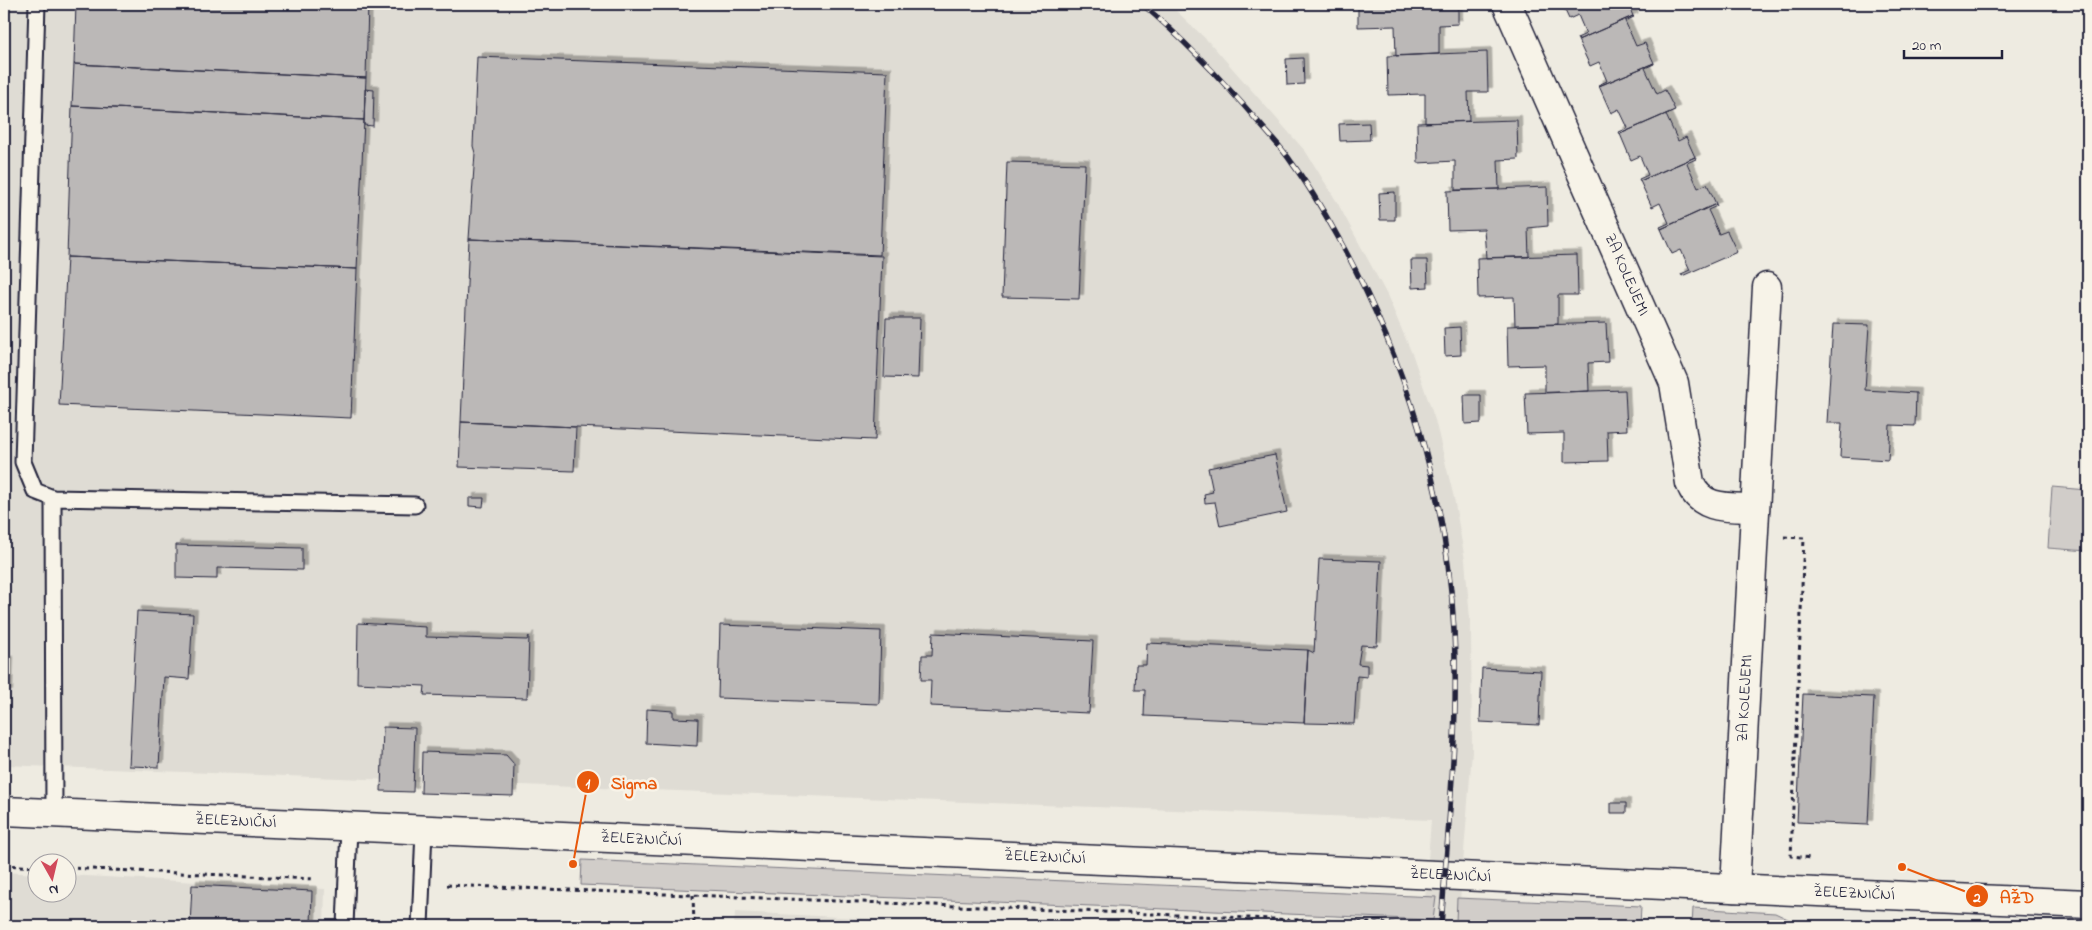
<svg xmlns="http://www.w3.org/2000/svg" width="2092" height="930" font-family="'Indie Flower',sans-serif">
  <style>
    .built { fill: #dfdcd4 }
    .green { fill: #d1cdc9; stroke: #7a7882 }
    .building { fill: #bbb8b7; stroke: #22223b; filter: url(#shadow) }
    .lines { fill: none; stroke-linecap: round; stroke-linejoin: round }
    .service-casing { stroke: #22223b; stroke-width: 19 }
    .minor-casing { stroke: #22223b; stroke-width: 31 }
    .path { stroke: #22223b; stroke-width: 3; stroke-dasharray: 4 4; stroke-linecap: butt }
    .service { stroke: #f7f3e8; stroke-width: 15 }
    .minor { stroke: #f7f3e8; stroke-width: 28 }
    .rail-casing { stroke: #22223b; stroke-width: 5.5 }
    .rail { stroke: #f7f3e8; stroke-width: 4; stroke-dasharray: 11; stroke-linecap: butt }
    .labels { text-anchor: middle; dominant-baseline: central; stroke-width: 5; stroke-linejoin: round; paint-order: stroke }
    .street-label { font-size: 16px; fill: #22223b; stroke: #f7f3e8 }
    .leader { fill: none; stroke: #e8590c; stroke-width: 2 }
    .callout-dot { fill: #e8590c; stroke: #f7f3e8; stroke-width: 2 }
    .mark-label { font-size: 15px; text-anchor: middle; font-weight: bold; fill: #fff }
    .callout-label { font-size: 18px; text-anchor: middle; font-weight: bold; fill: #e8590c; stroke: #f7f3e8; stroke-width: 5; stroke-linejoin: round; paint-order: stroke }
  </style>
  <defs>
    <filter id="shadow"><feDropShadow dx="4.5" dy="-4.5" stdDeviation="0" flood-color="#0004"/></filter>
  </defs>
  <rect width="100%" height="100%" fill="#eeebe1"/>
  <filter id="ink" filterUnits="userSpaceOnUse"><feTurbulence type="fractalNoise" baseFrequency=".02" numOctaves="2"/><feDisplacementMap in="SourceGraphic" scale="10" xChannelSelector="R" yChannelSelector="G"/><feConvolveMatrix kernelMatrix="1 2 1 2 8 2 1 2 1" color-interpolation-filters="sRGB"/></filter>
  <g filter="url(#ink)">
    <path class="built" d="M4 4H1169L1211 44 1306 152 1337 202 1387 295 1413 356 1435 420 1454 498 1465 560 1471 630 1472 752 1458 926H1423L1431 820 4 765Z
      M4 872 37 874 38 892H68V875L325 889 324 926H4Z
      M735 912 1026 926H734Z"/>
    <path class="green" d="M2052 487 2088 490V551L2048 548Z
      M582 860 1436 897 1433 920 581 885Z
      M1457 898 1641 906 1640 926H1557L1456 922Z
      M1693 908 1775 913 1790 920 1797 926H1692Z"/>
    <path class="building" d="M76 4H368L366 78 74 64Z
      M615 4H784V10Z
      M1225 4H1255V6L1225 7Z
      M1358 4H1458V24L1439 25V54L1396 56 1395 26 1358 27Z
      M1562 4H1628L1633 16 1578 40 1577 38 1586 34 1578 15 1569 19Z
      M1633 16 1634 17 1625 21 1636 46 1645 43 1654 63 1599 86 1598 85 1607 81 1599 62 1590 66 1578 40Z
      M1487 52 1488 92H1468L1469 121 1425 123V94L1388 95 1387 56Z
      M477 57 887 72 880 255 469 239 475 153 473 146Z
      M1303 58 1304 84 1287 85 1286 59Z
      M1654 63V64L1645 68 1657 94 1665 90 1675 110 1620 134 1619 132 1628 128 1619 109 1611 113 1599 86Z
      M74 64 366 78 364 120 72 106Z
      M365 89 374 90 373 126 364 125Z
      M72 106 364 120 357 269 67 257Z
      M1675 110V111L1666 115 1678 141 1686 137 1695 157 1640 181 1639 179 1648 175 1640 156 1631 160 1620 134Z
      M1517 120 1518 159 1498 160 1499 189 1455 190V161L1418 163 1417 123Z
      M1369 123 1370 140 1340 141 1339 124Z
      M1695 157 1696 159 1687 163 1698 188 1707 184 1716 204 1661 229 1660 227 1669 223 1660 203 1652 207 1640 181Z
      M1007 162 1085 164 1079 299 1002 297Z
      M1547 187 1548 226 1528 228 1529 257 1486 258 1484 229 1448 230 1447 191Z
      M1395 192V220H1380L1379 193Z
      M1716 204 1717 206 1708 210 1719 234 1727 231 1737 252 1682 276 1681 274 1690 270 1681 250 1672 254 1661 229Z
      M469 239 882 256 875 440 461 422Z
      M1577 255 1578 295H1558V324L1515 325 1514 297 1478 298 1477 258Z
      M67 257 357 269 351 418 59 405Z
      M1411 260H1427L1428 287 1412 288Z
      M886 318H920L918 378 884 377Z
      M1606 323 1608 362 1588 363 1589 391 1545 393V365L1508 366 1507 326Z
      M1833 324 1869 325 1865 390 1916 393 1915 426 1890 425 1888 460 1840 457 1842 423H1827Z
      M1460 327 1461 355 1445 356 1444 328Z
      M1625 390 1627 430 1607 431 1608 461 1564 462V433L1527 434 1525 393Z
      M1464 395H1481V423L1465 424Z
      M461 422 576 427 574 471 459 467Z
      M1275 455 1287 512 1220 526 1215 502 1205 503 1204 494 1213 492 1208 468Z
      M469 498H484L483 507 469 506Z
      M176 545 302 548V570L217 568V579L176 578Z
      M1319 559 1381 561 1377 646 1361 645 1358 664 1367 665V677L1357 676 1354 724 1304 723 1308 650 1314 653Z
      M137 611 193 614 189 679 164 677 159 767 129 766Z
      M358 623 426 627V637L527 640 529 636 527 698 424 695 425 686 357 683Z
      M720 625 881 631 879 704 718 698Z
      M933 633 1093 641 1089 713 930 706 931 680H921L922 655H932Z
      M1147 643 1308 650 1304 723 1144 716 1145 690H1135L1136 665H1146Z
      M4 661H9L8 695H4Z
      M1482 668 1541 671 1539 725 1480 722Z
      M1803 694 1874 697 1868 825 1797 822Z
      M647 709 673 711V718L698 719 697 746 646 743Z
      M383 727 415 728 413 792 381 791Z
      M422 752 506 755 514 764 513 796 421 793Z
      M1611 803H1626V813H1611Z
      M192 885 312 891 311 926H190Z"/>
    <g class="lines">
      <g class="service-casing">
        <path id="service" d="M37 4 23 462 35 491 53 498 415 505
          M53 498 54 814
          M345 926 349 827
          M420 926 424 830"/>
      </g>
      <g class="minor-casing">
        <g id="minor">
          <path id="s1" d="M1507 4 1674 383 1690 483C1701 511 1730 507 1755 508"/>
          <path id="s2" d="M4 811 2088 904"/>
          <path id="s3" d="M1735 888 1767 287"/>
        </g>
      </g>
      <path class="path" d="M1784 537 1804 538 1791 856 1811 858
        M4 865 38 867
        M68 868 315 879
        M447 885 1443 926
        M693 895 694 926"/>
      <use href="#service" class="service"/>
      <use href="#minor" class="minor"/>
      <g class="rail-casing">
        <path id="rail" d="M1142 4C1185 40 1223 81 1260 124 1271 137 1283 149 1292 163 1309 186 1324 212 1338 237 1405 358 1447 492 1454 630 1459 729 1448 828 1441 926"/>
      </g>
      <use href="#rail" class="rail"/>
    </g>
  </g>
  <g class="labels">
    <g class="street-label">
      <text stroke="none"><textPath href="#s1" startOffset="296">ZA KOLEJEMI</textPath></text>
      <text stroke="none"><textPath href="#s3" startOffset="190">ZA KOLEJEMI</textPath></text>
      <text stroke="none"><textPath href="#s2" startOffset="232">ŽELEZNIČNÍ</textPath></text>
      <text stroke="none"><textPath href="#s2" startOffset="638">ŽELEZNIČNÍ</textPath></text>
      <text stroke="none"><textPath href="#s2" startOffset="1042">ŽELEZNIČNÍ</textPath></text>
      <text stroke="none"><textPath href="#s2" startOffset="1448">ŽELEZNIČNÍ</textPath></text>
      <text stroke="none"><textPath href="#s2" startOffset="1852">ŽELEZNIČNÍ</textPath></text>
    </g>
  </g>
  <path class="leader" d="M573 864L588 782M1902 867L1977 896"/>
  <g class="callout-dot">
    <circle cx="573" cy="864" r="5"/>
    <circle cx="1902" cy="867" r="5"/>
    <circle cx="588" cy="782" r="12"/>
    <circle cx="1977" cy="896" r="12"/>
  </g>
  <g class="mark-label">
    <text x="588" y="788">1</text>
    <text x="1977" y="902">2</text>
  </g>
  <g class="callout-label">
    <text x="634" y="789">Sigma</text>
    <text x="2017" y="903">AŽD</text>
  </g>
  <rect width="2092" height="930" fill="none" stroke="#f7f3e8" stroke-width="20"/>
  <rect x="10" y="10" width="2072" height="910" fill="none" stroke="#22223b" stroke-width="2" filter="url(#ink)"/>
  <g transform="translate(52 878) rotate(172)"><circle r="24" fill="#f7f3e8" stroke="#a29fa3"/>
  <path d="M0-4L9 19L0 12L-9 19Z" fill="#d1495b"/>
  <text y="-8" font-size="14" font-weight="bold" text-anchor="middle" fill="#22223b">N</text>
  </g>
  <path d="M1904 50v8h98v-8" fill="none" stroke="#22223b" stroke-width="2.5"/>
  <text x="1912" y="50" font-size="15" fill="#22223b" stroke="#f7f3e8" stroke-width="4" paint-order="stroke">20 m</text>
</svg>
